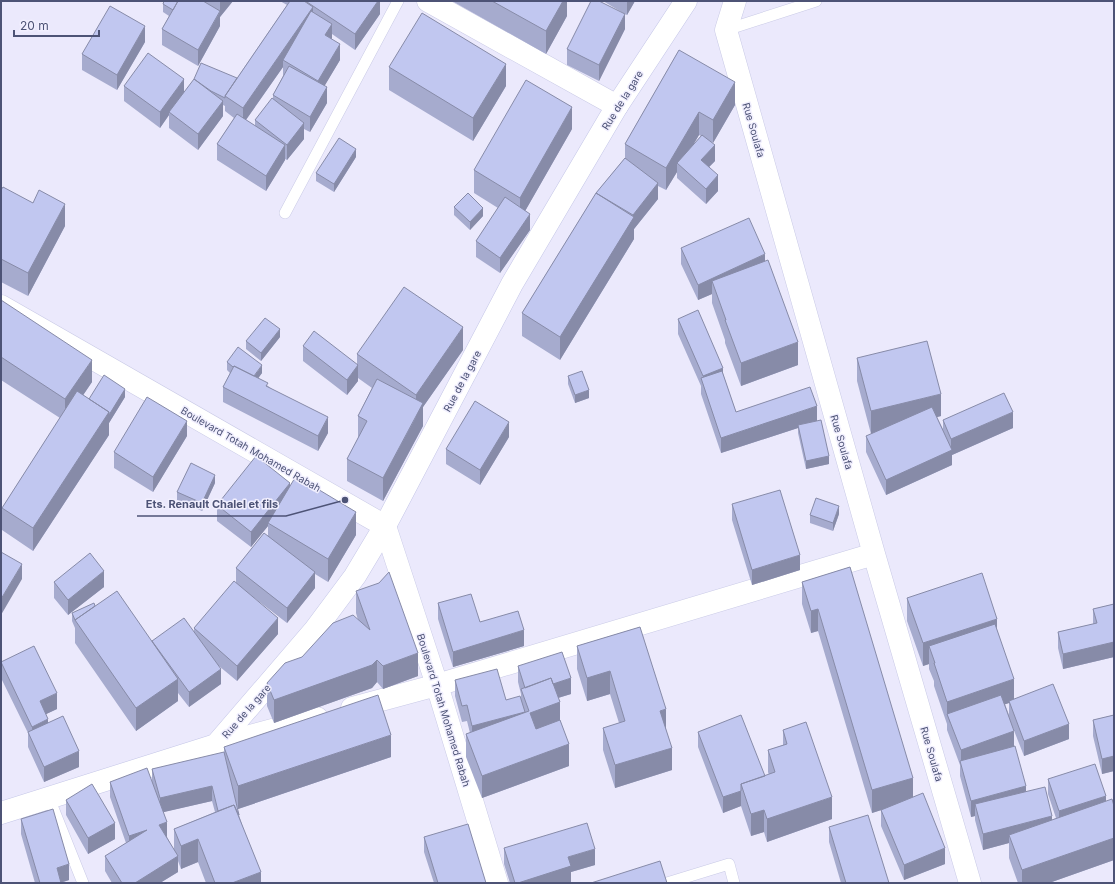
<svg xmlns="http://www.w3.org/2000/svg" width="1115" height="884" font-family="Inter,sans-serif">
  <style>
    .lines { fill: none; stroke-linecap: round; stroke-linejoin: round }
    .lane-casing { stroke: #c9cae6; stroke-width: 12 }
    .street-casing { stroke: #c9cae6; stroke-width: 23 }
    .secondary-casing { stroke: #c4c6e7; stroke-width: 23 }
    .lane { stroke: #fff; stroke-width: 11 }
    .street { stroke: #fff; stroke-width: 22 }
    .secondary { stroke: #fff; stroke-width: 22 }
    .wall { fill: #a6abce; fill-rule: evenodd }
    .shaded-wall { fill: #878ba8 }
    .building { fill: #c1c7f0; stroke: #878ba8 }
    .labels { text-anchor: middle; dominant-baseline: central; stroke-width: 3; stroke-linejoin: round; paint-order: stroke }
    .street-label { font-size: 10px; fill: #4d5376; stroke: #f1effe }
    .leader { fill: none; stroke: #4d5376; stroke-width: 1.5 }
    .callout-dot { fill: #4d5376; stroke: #f1effe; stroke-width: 1.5 }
    .callout-label { font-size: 11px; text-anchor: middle; font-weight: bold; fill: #4d5376; stroke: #f1effe; stroke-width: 3; stroke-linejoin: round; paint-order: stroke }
  </style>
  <rect width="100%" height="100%" fill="#ebe9fc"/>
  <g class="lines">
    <g class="lane-casing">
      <path id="lane" d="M726 30 816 1
        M285 213 398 1
        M49 798 83 883
        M667 883 729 864 734 883"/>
    </g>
    <g class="street-casing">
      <path id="street" d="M428 1 617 106
        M735 1 726 30 874 554 970 883
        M1 306 385 526 437 685 497 883
        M352 708 437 685 874 554
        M216 745 317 718"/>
    </g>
    <g class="secondary-casing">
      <path id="secondary" d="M1 813 216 745 314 631 355 576 385 526 512 284 617 106 686 1"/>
    </g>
    <use href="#lane" class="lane"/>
    <use href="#street" class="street"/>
    <use href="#secondary" class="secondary"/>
  </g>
  <path class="wall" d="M164 1H233L220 17V26L198 66 162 45V29L169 16 163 12V4Z
    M280 1H304L307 4V2L380 1V14L355 50 332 34V39L340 60 324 86 327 103 310 132 304 129V139L287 160 285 159V160L266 191 217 160V144L234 118 225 111V106L223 105V116L198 150 169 128V115L160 128 124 101V86L184 92 237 78 287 5ZM283 67V76L273 95V99L255 120V126L246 120Z
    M452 1H567V16L546 54Z
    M603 1H635L627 15 625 14V29L599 81 567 65V49L623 13Z
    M145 42 117 90 82 70V54Z
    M679 50 735 105 713 143 708 140 715 161 709 167 718 191 706 204 677 178V172L666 190 658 186V199L634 229V239L560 360 522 336V313L596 193 625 158V144ZM699 135 701 136 692 146Z
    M389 67 506 86 473 141 389 90Z
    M572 129 525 211 530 230 500 273 476 257V241L498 208 474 193V170Z
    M356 157 334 192 316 181V173Z
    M1 190 33 203 65 226 28 296 1 282Z
    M454 207 483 216 470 230 454 215Z
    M681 248 765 261 798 365 741 386 725 343V340L712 303V294L698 300 681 264Z
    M1 300 92 382 83 395 89 399 125 397 109 423V435L33 551 2 530V508L60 418 1 380Z
    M678 319 723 374 736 412 817 421 829 464 806 469 798 433V428L721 453 701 394V386L678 334Z
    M280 337 261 361 246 349V341Z
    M303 346 357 365V354L463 350 423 407V426L383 501 347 481V459L358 438V416L372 388 358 378V381L347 395 303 361Z
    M857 358 941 416 937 417 943 429V420L1013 428 952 455V465L886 495 866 452V436L874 433 871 434 857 381Z
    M227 362 262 373 258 378 268 386 328 433 318 451 223 402V387L230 373 227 370Z
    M568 376 589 398 575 403 568 384Z
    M187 436 153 492 114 468V452Z
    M509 437 480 485 446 464V449Z
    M215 483 202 511 177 500V492Z
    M290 486 356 535 328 582 315 574V588L287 623 245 591 278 634 237 681 219 666 221 684 189 707 178 693V701L136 731 75 643V628L72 621V613L95 606 152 641 194 631V628L236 583V568L268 535V526L251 547 217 521V505Z
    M732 504 800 570 752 585 732 520Z
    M839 514 833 531 810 523V515Z
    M850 567 913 797 945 864 904 880 881 826V810L884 809 872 813 818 631 811 633 802 604V582Z
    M54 582 104 587 68 615 54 598Z
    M356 591 418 676 383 689 377 682 372 688 274 723 267 706V683L302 657 358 620 356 613Z
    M907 598 997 630 1014 699 1069 739 1024 756 1013 728 1014 746 1026 792 1052 820 1056 818 1048 794V779L1106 801 1114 860 1049 883H1018L1009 858V843L983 850 975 820V816L971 817 960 776V765L947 730V724L934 686V681L929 669V664L923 666 907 621ZM1009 703V715L1005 704Z
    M438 603 524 646 453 667 438 619Z
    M1114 604V657L1063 669 1058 648V632L1093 624V609Z
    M640 627 666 729 672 770 615 788 603 750V728L619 723 610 694 587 701 577 669V646Z
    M1 662 57 709 46 714 48 723 79 767 44 782 28 747V733L1 678Z
    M518 666 571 694 558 698 560 720 569 766 482 798 466 757V734L470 733 467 721 462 722 455 696V680L506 700 521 701V694L518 682Z
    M1114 715V771L1102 774 1093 736V720Z
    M783 730 832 819 767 842 764 832 751 836 741 806 723 813 698 747V732L765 776 769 775 768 772V750L783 745Z
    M224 747 391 757 238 809 235 800 239 815 261 883H206L198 862 181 869 178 861V872L160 883H112L105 871V856L126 843 110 797V782L152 783V769L224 754ZM212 801 215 812 174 829V850L167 837 163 812Z
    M1113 784H1114V801L1113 800Z
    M66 800 115 839 88 854 66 815Z
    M21 819 69 880 61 883H35L21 834Z
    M829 827 889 883H841L829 842Z
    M424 837 486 883H434L424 852Z
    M504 848 595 865 571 872V882L568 883H510L504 864Z"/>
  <path class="shaded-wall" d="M220 1H233L220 17V26L198 66V50L220 12Z
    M378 1H380V14L355 50V34Z
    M563 1H567V16L546 54V31Z
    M627 1H635L627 15Z
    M313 7V23L283 60V67L243 124V108Z
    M625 14V29L599 81V65Z
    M332 24V39L325 35Z
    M145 26V42L117 90V75Z
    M340 44V60L318 97V81Z
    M506 64V86L473 141V118Z
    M184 79V95L169 112V115L160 128V112Z
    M735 82V105L713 143V120Z
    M327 87V103L310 132V117Z
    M223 101V116L198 150V134Z
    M572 107V129L520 220V198Z
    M699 112V135L681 166 677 163V172L666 190V168Z
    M304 123V139L287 160V145Z
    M285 145V160L266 191V176Z
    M715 145V161L701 175V160Z
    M356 149V157L334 192V184Z
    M718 175V191L706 204V189Z
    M658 183V199L634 229V239L560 360V337L629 220Z
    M65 204V226L28 296V273Z
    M483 208V216L470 230V222Z
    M530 214V230L500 273V258Z
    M765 254V269L712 281V294L698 300V285Z
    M463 327V350L423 407V426L383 501V478L416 417V395Z
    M280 329V337L261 361V353Z
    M798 342V365L741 386V363Z
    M92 360V382L65 422V399Z
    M262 365V373L251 388V381Z
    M358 365V381L347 395V380Z
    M723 368V383L703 385V376Z
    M125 389V397L109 423V435L33 551V528L109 412Z
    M589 390V398L575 403V395Z
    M941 394V416L871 434V411Z
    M817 406V421L798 425V428L721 453V438Z
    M1013 412V428L952 455V465L886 495V480L951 450V439Z
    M328 417V433L318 451V436Z
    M187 421V436L153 492V477Z
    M509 422V437L480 485V470Z
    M829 456V464L806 469V461Z
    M215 475V483L202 511V503Z
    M290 483V498L268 523V526L251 547V532Z
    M839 506V514L833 531V523Z
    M356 512V535L328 582V559Z
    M800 555V570L752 585V570Z
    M22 564V579L1 615V599Z
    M104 571V587L68 615V600Z
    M315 572V588L287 623V608Z
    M818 609V631L811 633V611Z
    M278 618V634L237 681V666Z
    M997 619V641L929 646V664L923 666V643Z
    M524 630V646L453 667V652Z
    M1114 642V657L1063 669V654Z
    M418 653V676L383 689V666Z
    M377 660V682L372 688 274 723V700Z
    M221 669V684L189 707V692Z
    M610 671V694L587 701V678Z
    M571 678V694L528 707 526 692Z
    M178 679V701L136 731V708Z
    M1014 679V701H1009V703L950 723 947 714V724V702Z
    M57 693V709L40 717V701Z
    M560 702V725L530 736V713Z
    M666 709V732L660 711Z
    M525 712 472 742V726Z
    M48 719V735L32 742V727Z
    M1069 724V739L1024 756V741Z
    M1014 731V747L961 761V750Z
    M391 735V757L238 809V786Z
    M569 744V766L482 798V776Z
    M672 748V770L615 788V765Z
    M79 751V767L44 782V767Z
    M1114 756V771L1102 774V759Z
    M913 778V800L872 813V790Z
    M212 786V801L160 813V798Z
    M1026 786V802L975 804V816L971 817V801Z
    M741 791V806L723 813V797Z
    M1106 796V812L1059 827V811Z
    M832 797V819L767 842V819Z
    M764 810V832L751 836V814Z
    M1052 816V832L1009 835V843L983 850V834Z
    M167 822V838L159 825Z
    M115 823V839L88 854V838Z
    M147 830 129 852V836Z
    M1114 838V860L1049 883H1022V870Z
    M198 839V862L181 869V846Z
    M945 848V864L904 880V865Z
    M595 849V865L571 872V882L568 883H518L568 857Z
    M178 856V872L160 883H135Z
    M69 864V880L59 883 57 868Z
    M261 872V883H232Z"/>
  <path class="building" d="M164 1H178L173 10 163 4Z
    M178 1H203L220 11 198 50 162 29Z
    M290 1H304L313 7 243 108 225 96Z
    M308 1H378L355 34 307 2Z
    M492 1H563L546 31Z
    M591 1H599L625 14 599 65 567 49Z
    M110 6 145 26 117 75 82 54Z
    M311 11 332 24 325 35 340 44 318 81 283 60Z
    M422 13 506 64 473 118 389 67Z
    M679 50 735 82 713 120 699 112 666 168 625 144Z
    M148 53 184 79 160 112 124 86Z
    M201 63 237 78 225 96V98L211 91 194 79Z
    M289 66 327 87 310 117 273 95Z
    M194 79 223 101 198 134 169 112Z
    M526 80 572 107 520 198 474 170Z
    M272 98 304 123 287 145 255 120Z
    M237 114 285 145 266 176 217 144Z
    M702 135 715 145 701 160 718 175 706 189 677 163Z
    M339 138 356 149 334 184 316 173Z
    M625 158 658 183 633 215 596 193Z
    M3 187 33 203 39 190 65 204 28 273 1 259V190Z
    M468 193 483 208 470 222 454 207Z
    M596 193 634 217 560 337 522 313Z
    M505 197 530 214 500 258 476 241Z
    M749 218 765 254 698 285 681 248Z
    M768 260 798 342 741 363 725 320H726L712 281Z
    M404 287 463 327 416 395 357 354Z
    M1 300 92 360 65 399 1 357Z
    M698 310 723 368 703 376 678 319Z
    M265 318 280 329 261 353 246 341Z
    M314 331 358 365 347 380 303 346Z
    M927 341 941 394 871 411 857 358Z
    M238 347 262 365 254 376 234 366 233 367 227 362Z
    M234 366 268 383 266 386 328 417 318 436 223 387Z
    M582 371 589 390 575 395 568 376Z
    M722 371 736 412 810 387 817 406 721 438 701 378Z
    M104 375 125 389 109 415V412L89 399Z
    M377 379 423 403 383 478 347 459 367 421 358 416Z
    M77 391 109 412 33 528 2 508Z
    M1004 393 1013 412 951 439 943 420Z
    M147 397 187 421 153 477 114 452Z
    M475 401 509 422 480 470 446 449Z
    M932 407 952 450 886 480 866 436Z
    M821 420 829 456 806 461 798 425Z
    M256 456 290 483 251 532 217 505Z
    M191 463 215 475 202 503 177 492Z
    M296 476 356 512 328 559 268 523Z
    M780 490 800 555 752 570 732 504Z
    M816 498 839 506 833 523 810 515Z
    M264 533 315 572 287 608 236 568Z
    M1 552 22 564 1 599Z
    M90 553 104 571 68 600 54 582Z
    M850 567 913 778 872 790 818 609 811 611 802 582Z
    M389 572 418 653 383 666 377 660 372 665 274 700 267 683 285 663 302 657 333 623 353 615 370 630 356 591 379 583Z
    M982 573 997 619 923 643 907 598Z
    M234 581 278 618 237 666 194 628Z
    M117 591 178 679 136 708 75 620Z
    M471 594 480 622 518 611 524 630 453 652 438 603Z
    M94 603 95 606 75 620 72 613Z
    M1114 604V642L1063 654 1058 632 1097 623 1093 609Z
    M184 618 221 669 189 692 152 641Z
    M995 624 1014 679 947 702 934 663H935L929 646Z
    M640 627 666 709 660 711 672 748 615 765 603 728 625 721 610 671 587 678 577 646Z
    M34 646 57 693 40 701 48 719 32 727 1 662Z
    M562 652 571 678 553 684 551 678 525 688 518 666Z
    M497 669 506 700 520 696 525 712 472 726 467 705 462 706 455 680Z
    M551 678 560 702 530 713 536 729 560 720 569 744 482 776 466 734 529 711 521 689Z
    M1053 684 1069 724 1024 741 1009 701Z
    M378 695 391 735 238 786 224 747Z
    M1001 695 1014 731 961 750 947 714Z
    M741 715 765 776 741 784V791L723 797 698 732Z
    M1114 715V756L1102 759 1093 720Z
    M63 716 79 751 44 767 28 732Z
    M806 722 832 797 767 819 764 810 751 814 741 784 775 772 768 750 787 744 783 730Z
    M1015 746 1026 786 971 801 960 761Z
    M224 752 239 815 234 805 218 811 212 786 160 798 152 769Z
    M1095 764 1106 796 1059 811 1048 779Z
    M147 768 167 822 159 825 178 856 135 883H122L105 856 147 830 129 836 110 782Z
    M92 784 115 823 88 838 66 800Z
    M1045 787 1052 816 983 834 975 804Z
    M923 793 945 848 904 865 881 810Z
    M1112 799 1114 806V838L1022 870 1009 835Z
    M234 805 261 872 232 883H215L198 839 181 846 174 829Z
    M53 809 69 864 57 868 61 883H40L21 819Z
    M868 815 889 883H846L829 827Z
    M587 823 595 849 568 857 571 866 518 883H515L504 848Z
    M468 824 486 883H438L424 837Z
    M660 861 667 883H591Z"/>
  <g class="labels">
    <g class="street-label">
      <text transform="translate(622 100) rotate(-58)">Rue de la gare</text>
      <text transform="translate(754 130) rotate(74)">Rue Soulafa</text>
      <text transform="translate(462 381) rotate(-62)">Rue de la gare</text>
      <text transform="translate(842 442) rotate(74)">Rue Soulafa</text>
      <text transform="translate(251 449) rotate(30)">Boulevard Totah Mohamed Rabah</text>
      <text transform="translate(444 710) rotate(73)">Boulevard Totah Mohamed Rabah</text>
      <text transform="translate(246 711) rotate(-49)">Rue de la gare</text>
      <text transform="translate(932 754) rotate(74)">Rue Soulafa</text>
    </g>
  </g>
  <path class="leader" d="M345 500L286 516H137"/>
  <circle class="callout-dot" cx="345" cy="500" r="4"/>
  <g class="callout-label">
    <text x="212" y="508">Ets. Renault Chalel et fils</text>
  </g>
  <rect width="1115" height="884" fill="none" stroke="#4d5376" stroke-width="4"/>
  <path d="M14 30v6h85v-6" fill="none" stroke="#4d5376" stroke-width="2"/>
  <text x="20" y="30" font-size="12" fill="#4d5376" stroke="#f1effe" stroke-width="3" paint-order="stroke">20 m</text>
</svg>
